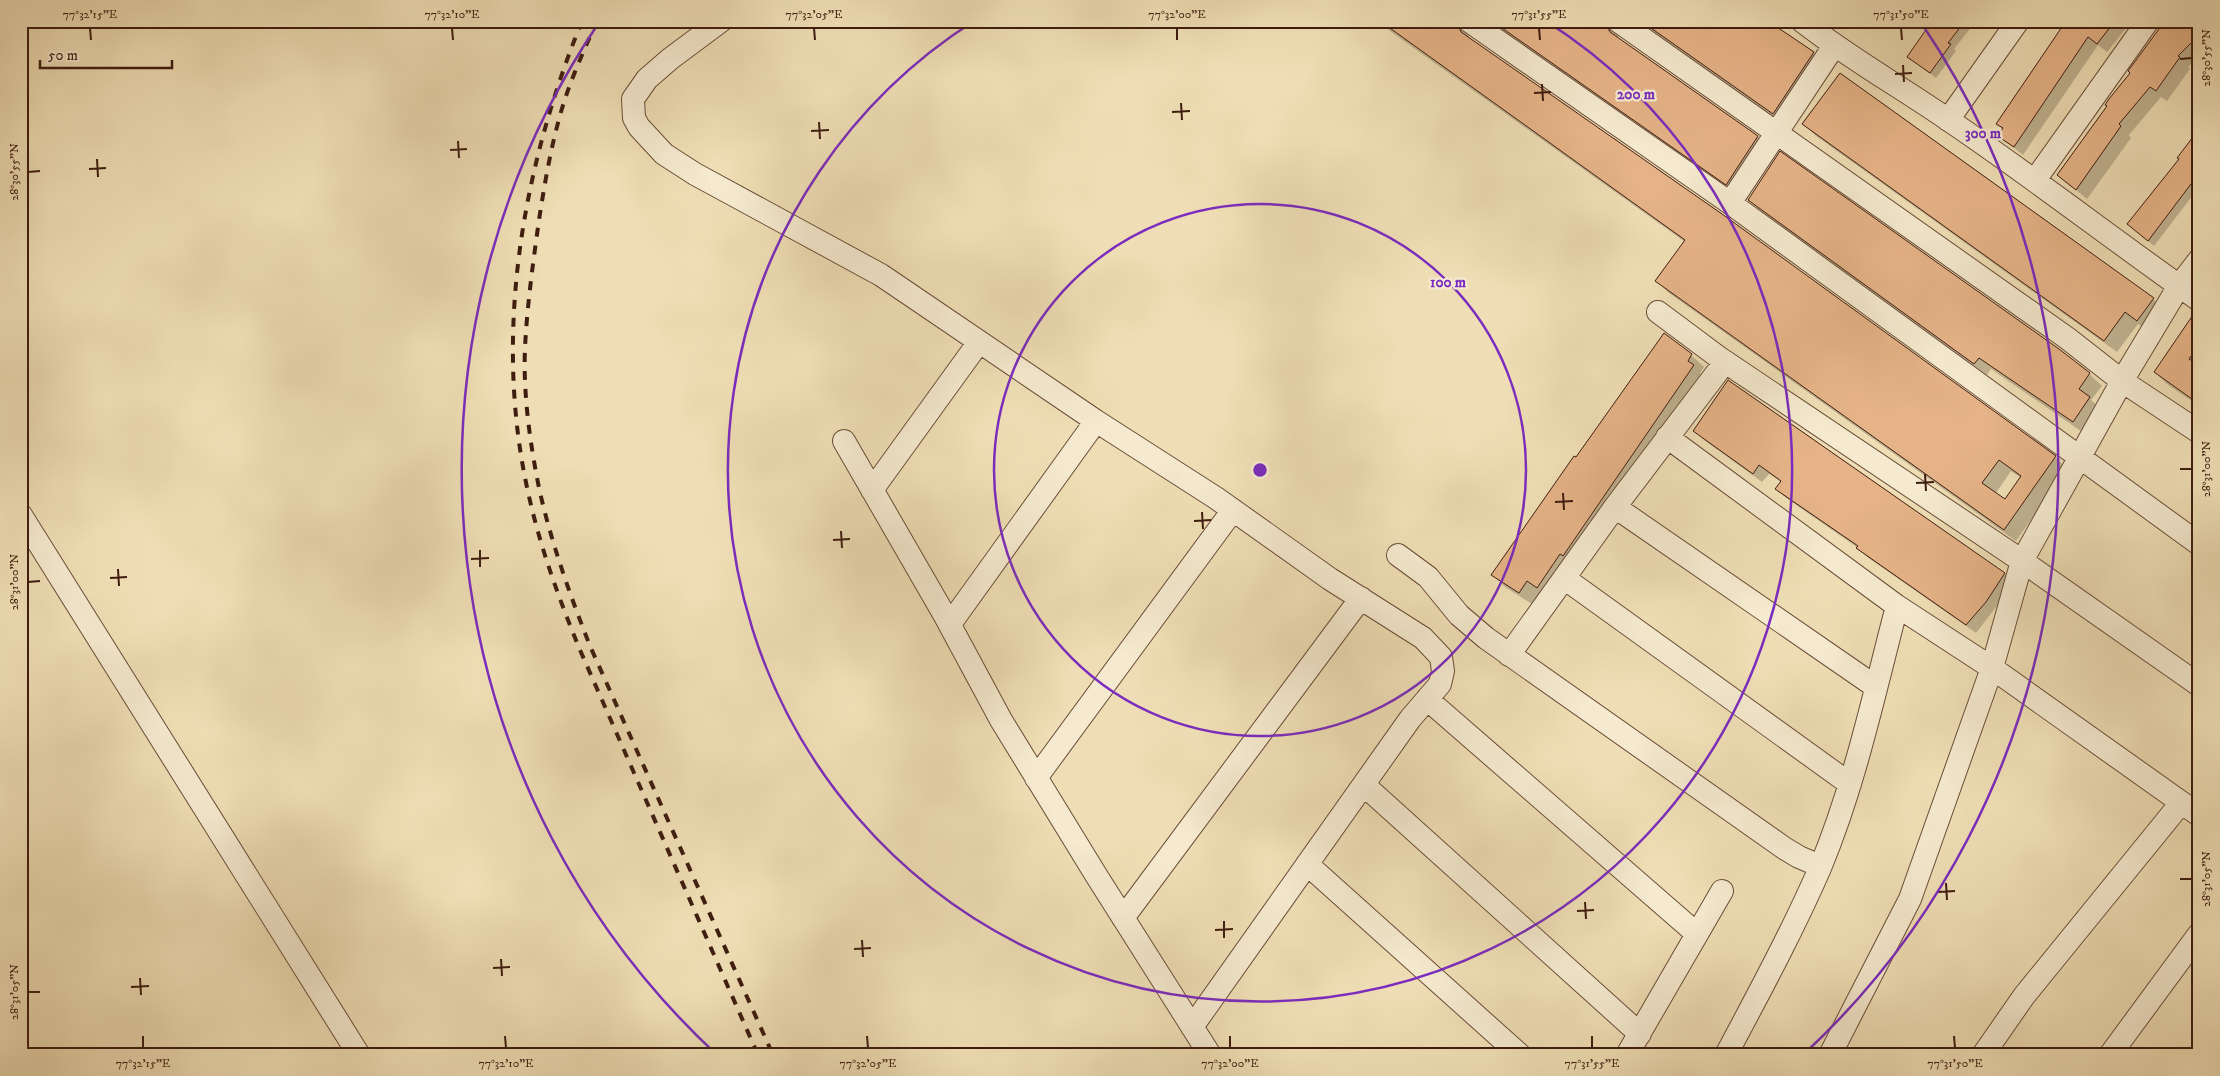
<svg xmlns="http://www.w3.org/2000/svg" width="2220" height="1076" font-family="'IM FELL DW Pica',serif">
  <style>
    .shadow { fill: #0003; fill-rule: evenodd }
    .building { fill: #e5b387; stroke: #3e1c0f; fill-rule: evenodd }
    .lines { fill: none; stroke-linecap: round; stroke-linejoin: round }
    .minor-casing { stroke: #6a4c38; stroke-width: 24 }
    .minor { stroke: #f5eacf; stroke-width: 22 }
    .rail { stroke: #3e1c0f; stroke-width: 4; stroke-dasharray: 9 9; stroke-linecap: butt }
    .ticks { fill: none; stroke: #3e1c0f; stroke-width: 2 }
    .ring { fill: none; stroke: #7b2cbf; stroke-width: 2.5 }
    .centre { fill: #7b2cbf; stroke: #f5eacf; stroke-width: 2.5 }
    .ring-label { font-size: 15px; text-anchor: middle; font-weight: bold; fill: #7b2cbf; stroke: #f5eacf; stroke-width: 4.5; stroke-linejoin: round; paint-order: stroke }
    .neatline { fill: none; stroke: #3e1c0f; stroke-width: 2 }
    .ticks-label { font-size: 12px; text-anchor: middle; fill: #3e1c0f }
  </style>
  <rect width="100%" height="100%" fill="#efdeb5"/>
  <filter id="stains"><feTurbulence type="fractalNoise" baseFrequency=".004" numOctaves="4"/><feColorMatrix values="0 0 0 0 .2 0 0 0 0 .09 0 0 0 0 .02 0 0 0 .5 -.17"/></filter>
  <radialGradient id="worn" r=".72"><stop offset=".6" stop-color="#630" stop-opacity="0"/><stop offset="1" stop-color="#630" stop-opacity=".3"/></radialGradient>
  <path class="shadow" d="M1376 21H1476L1468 32 1469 38 2055 457 2067 469 2016 541 1669 293 1657 281 1685 242ZM2011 471 2021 478 2005 501 1996 493Z
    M1488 21H1625L1619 26 1618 38 1758 137 1770 149 1739 196Z
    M1637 21H1766L1813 53 1826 65 1786 126Z
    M1932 21H1976L1954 49 1956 51 1936 78 1909 57Z
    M2062 21H2132L2107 52 2098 45 2023 155 1999 136 2003 129 1998 124 2065 24Z
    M2199 21V56L2188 67 2190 69 2167 101 2161 97 2129 135 2131 138 2087 199 2058 175Z
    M1804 124 2153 299 2165 311 2150 332 2138 324 2117 352 1816 136Z
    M2199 131V187L2154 246 2128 224 2181 159Z
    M1749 200 2089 374 2102 386 2091 400 2102 410 2085 434 1991 369 1987 375 1762 212Z
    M2199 322V406L2167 384 2155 372Z
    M1691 355 1704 367 1700 373 1705 378 1532 604 1505 587 1492 574Z
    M1695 431 2004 573 2014 583 2013 585 1976 633 1867 557 1858 548 1786 498 1776 489 1781 482 1769 474 1762 482 1704 440Z"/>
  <path class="building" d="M1380 21H1456L1461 32 1722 214 2056 456 2004 530 1655 281 1685 240ZM1999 460 2021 476 2005 499 1982 483Z
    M1492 21H1605L1610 32 1758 136 1726 185Z
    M1641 21H1768L1814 52 1773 114Z
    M1932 21H1965L1948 43 1951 44 1930 73 1907 57Z
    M2066 21H2115L2097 44 2088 37 2014 147 1997 136 2003 128 1996 124Z
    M2161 21H2199V35L2178 56 2180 57 2156 91 2150 87 2119 124 2121 126 2076 190 2057 175 2107 106 2105 105 2109 99 2130 73 2128 71 2159 29Z
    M1840 73 2154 298 2137 321 2125 312 2104 341 1802 124Z
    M2199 129V171L2193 179 2194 180 2148 241 2127 224 2179 159 2177 158Z
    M1780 151 2059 349 2090 373 2079 389 2090 397 2073 422 1979 358 1974 364 1748 200Z
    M2195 312 2199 313V345L2189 359 2199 365V404L2154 372Z
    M1664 333 1692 354 1688 361 1694 365 1563 556 1560 554 1537 588 1527 581 1519 593 1491 575 1574 456 1576 457Z
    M1728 380 2005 573 1986 602 1966 625 1856 548 1858 546 1775 489 1781 481 1759 465 1753 474 1693 431Z"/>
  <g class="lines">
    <g class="minor-casing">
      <path id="minor" d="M721 21 670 59 647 79 633 99 634 118 639 127 664 154 695 174 881 275 1096 421 1216 498 1330 579 1423 638 1441 657 1443 671 1440 684 1410 719 1192 1027
        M1469 21 1730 203 2199 544
        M1618 21 2067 338 2122 381 2199 432
        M1802 21C1849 58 1901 87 1950 121 2034 178 2115 241 2199 300
        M1948 120 2018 21
        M2035 180 2148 21
        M1730 203 1834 46
        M1658 312 1721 359 2022 561 2199 685
        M1667 437 1897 606 1992 668 2199 815
        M844 441 945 616 1001 720 1096 875 1210 1055
        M872 490 979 342
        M1615 507 1876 687
        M21 515 359 1055
        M1398 555 1428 577 1459 615 1486 638 1784 848 1799 857 1820 866
        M1564 578 1850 784
        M950 624 1096 421
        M1509 655 1615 507 1725 362
        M1427 699 1697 934
        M1036 778 1233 510
        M1364 785 1640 1034
        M1307 864 1520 1055
        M1123 918 1361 598
        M1627 1055 1722 891
        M1726 1055C1759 993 1792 932 1820 868 1855 784 1874 694 1897 606
        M1830 1055 1910 899 1992 668 2022 561 2122 381 2179 286 2199 260
        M1983 1055 2024 996 2181 803
        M2110 1055 2199 934"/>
    </g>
    <use href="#minor" class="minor"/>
    <path class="rail" d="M582 21C522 168 493 335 528 492 540 547 559 599 580 650L758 1055
      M597 21C585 48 573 74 564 102 552 140 545 181 539 220 533 263 527 306 525 348 523 394 530 443 539 488 551 542 570 595 590 646L773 1055"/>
  </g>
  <path class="ticks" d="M90 28 91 40M452 28 453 40M814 28 815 40M1177 28V40M1539 28 1540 40M1901 28 1902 40M2180 59 2192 58M1903 65 1904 82M1895 74 1912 73M1542 84 1543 101M1534 93 1551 92M1181 103 1182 120M1172 112 1190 111M819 122 820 139M811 131 829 130M458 141 459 158M450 150 467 149M97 159 98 177M89 169 106 168M28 172 40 171M2180 469H2192M1925 474 1926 491M1916 483 1934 482M1563 493 1564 510M1555 502 1573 501M1202 512 1203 529M1194 521 1211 520M841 531 842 548M833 540 850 539M480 550V567M471 559 489 558M118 569 119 586M110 578 127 577M28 582 40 581M2180 879H2192M1946 883 1947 900M1938 892 1955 891M1585 902 1586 919M1577 911 1594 910M1224 921V938M1215 930 1233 929M862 940 863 957M854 949 871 948M501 959 502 976M493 968 510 967M140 978 141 995M131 987 149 986M28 992H40M143 1036V1048M505 1036 506 1048M867 1036 868 1048M1230 1036V1048M1592 1036V1048M1954 1036 1955 1048"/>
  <g class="ring">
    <circle cx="1260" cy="470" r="266"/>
    <path d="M1546 21A532 532 0 1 1 974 21"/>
    <path d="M716 1054A798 798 0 0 1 598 24M1922 24A798 798 0 0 1 1804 1054"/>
  </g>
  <circle cx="1260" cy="470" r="8" class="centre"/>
  <g class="ring-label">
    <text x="1636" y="99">200 m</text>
    <text x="1983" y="138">300 m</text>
    <text x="1448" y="287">100 m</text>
  </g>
  <rect width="2220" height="1076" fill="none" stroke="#efdeb5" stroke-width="55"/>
  <path d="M40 60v8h132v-8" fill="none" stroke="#3e1c0f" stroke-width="2.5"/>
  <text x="48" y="60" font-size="15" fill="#3e1c0f" stroke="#f5eacf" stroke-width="4" paint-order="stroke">50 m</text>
  <rect x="28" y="28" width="2164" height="1020" class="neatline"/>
  <g class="ticks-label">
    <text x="90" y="18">77°32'15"E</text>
    <text x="452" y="18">77°32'10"E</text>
    <text x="814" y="18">77°32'05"E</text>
    <text x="1177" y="18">77°32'00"E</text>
    <text x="1539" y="18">77°31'55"E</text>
    <text x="1901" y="18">77°31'50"E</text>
    <text transform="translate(2206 58) rotate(-90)" y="4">28°30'55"N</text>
    <text transform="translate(14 172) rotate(-90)" y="4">28°30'55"N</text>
    <text transform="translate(2206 469) rotate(-90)" y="4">28°31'00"N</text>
    <text transform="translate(14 582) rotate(-90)" y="4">28°31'00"N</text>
    <text transform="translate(2206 879) rotate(-90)" y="4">28°31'05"N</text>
    <text transform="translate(14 992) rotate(-90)" y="4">28°31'05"N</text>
    <text x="143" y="1067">77°32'15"E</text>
    <text x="506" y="1067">77°32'10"E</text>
    <text x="868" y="1067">77°32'05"E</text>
    <text x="1230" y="1067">77°32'00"E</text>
    <text x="1592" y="1067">77°31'55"E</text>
    <text x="1955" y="1067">77°31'50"E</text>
  </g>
  <rect width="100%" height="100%" filter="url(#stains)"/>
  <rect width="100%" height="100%" fill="url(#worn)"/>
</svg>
